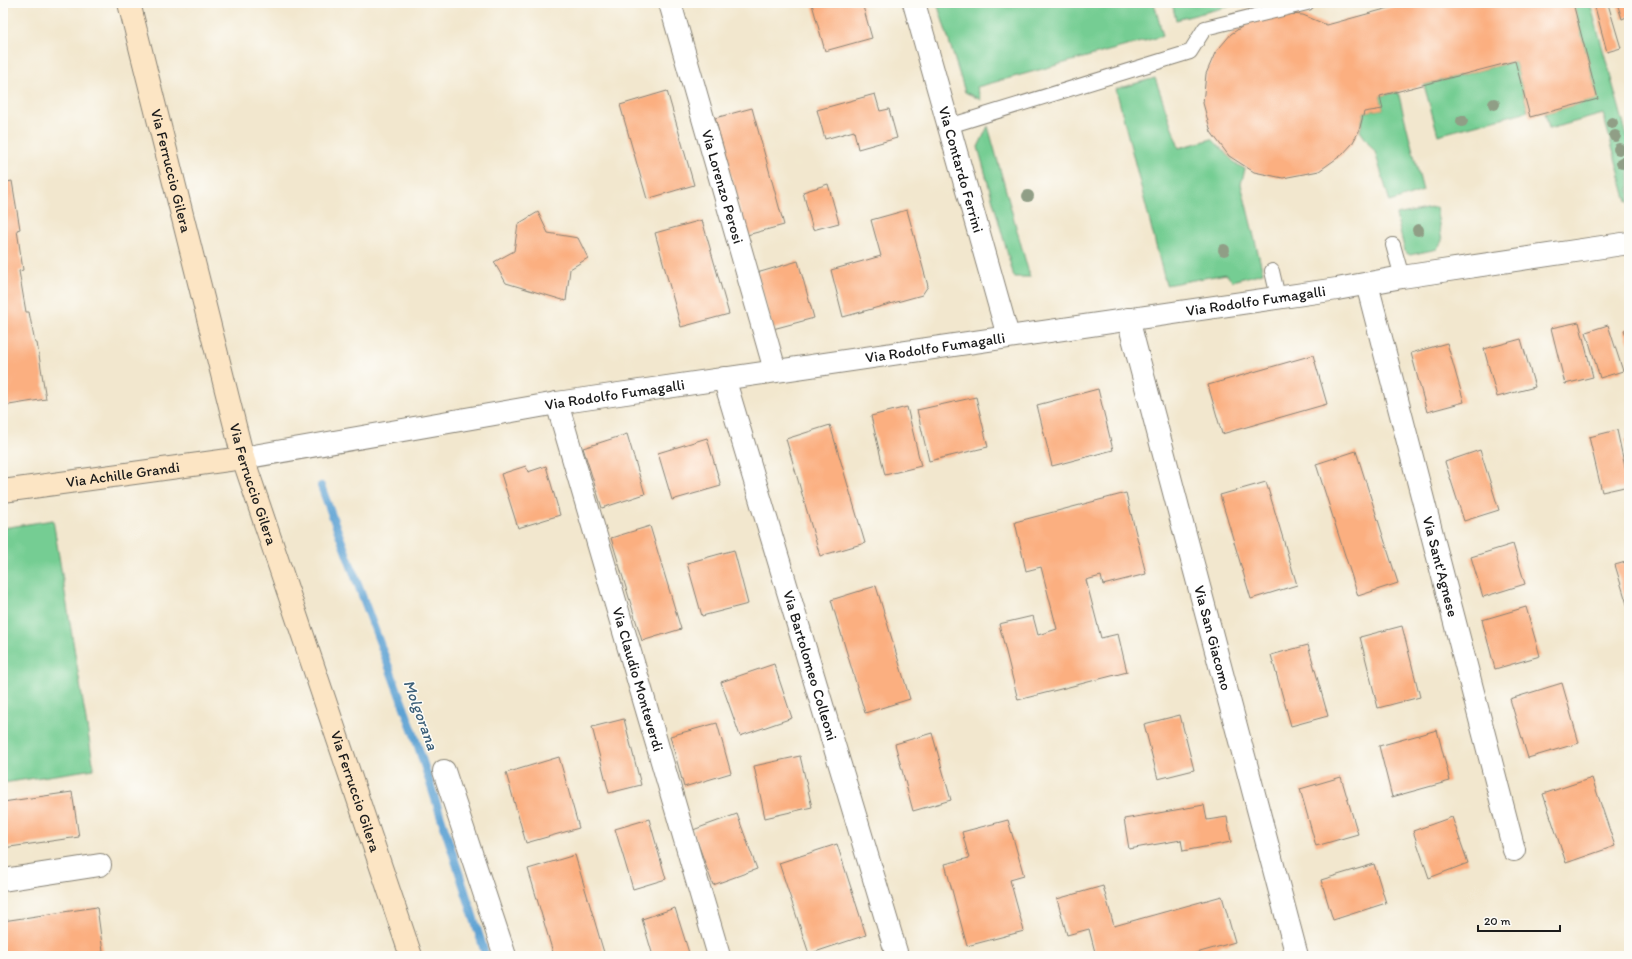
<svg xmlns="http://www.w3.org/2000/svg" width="1632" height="959" font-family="Itim,sans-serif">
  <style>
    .green { fill: #75cd93; stroke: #487458 }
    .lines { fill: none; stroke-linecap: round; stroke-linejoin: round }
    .stream { stroke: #5da2d3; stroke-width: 8 }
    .building { fill: #fbaf80 }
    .lane-casing { stroke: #878275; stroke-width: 16 }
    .street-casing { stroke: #878275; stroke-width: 24 }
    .secondary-casing { stroke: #878275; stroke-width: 24 }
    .lane { stroke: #fff; stroke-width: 14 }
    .street { stroke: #fff; stroke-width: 22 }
    .secondary { stroke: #fce5c4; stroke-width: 22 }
    .tree { fill: #909e86 }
    .labels { text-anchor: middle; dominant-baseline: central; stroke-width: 3; stroke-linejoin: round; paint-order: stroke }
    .street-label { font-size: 15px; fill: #1c1c1c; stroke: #fdfcf7 }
    .water-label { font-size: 16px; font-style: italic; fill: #3c5f78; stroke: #fdfcf7 }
  </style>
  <rect width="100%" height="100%" fill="#fdfcf7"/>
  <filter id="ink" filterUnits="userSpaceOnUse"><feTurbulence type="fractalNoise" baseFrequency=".025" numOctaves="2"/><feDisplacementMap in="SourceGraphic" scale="8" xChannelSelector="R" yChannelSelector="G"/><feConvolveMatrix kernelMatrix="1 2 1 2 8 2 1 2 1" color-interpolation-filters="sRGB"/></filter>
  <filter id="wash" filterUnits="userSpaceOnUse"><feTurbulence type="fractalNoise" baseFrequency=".012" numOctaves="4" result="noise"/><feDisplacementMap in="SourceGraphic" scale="16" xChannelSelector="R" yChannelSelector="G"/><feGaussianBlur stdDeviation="0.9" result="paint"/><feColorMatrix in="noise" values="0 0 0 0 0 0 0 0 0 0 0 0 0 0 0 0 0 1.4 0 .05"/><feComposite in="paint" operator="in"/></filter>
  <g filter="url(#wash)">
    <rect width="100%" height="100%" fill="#f2e7ce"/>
    <path class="green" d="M937 3H1154L1163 36 977 87 981 100 965 92Z
      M1172 3H1241L1176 20Z
      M1573 3H1590L1629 143V202H1627L1603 114 1549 129 1545 113 1598 99Z
      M1515 61 1528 111 1438 135 1424 85Z
      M1155 78 1179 148 1212 139 1236 164 1245 169 1241 184 1263 273 1232 281 1226 274 1166 285 1116 89Z
      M1398 92 1423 191 1390 202 1375 152 1360 131 1364 112 1383 109 1380 96Z
      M988 126 1030 277H1014L978 147Z
      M1436 207 1442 241 1437 249 1410 255 1405 252 1396 215Z
      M53 520 94 769 3 783V528Z"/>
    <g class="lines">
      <path class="stream" d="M321 486 414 734 486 956"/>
    </g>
    <g id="blocks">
      <path class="building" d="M815 3H862L872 38 825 51 812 4Z
        M1407 3H1573L1598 99 1530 117 1515 61 1380 96 1383 109 1364 112 1359 131 1352 144 1343 154 1319 171 1283 178 1254 172 1229 156 1211 132 1203 103 1206 74 1215 53 1231 34 1249 22 1277 13 1303 15 1327 25Z
        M1617 3H1629V16L1622 19Z
        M1608 4 1621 48 1607 52 1595 7Z
        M667 91 694 185 647 199 620 105Z
        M875 94 880 111 889 109 897 138 858 149 854 131 825 139 817 110Z
        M752 108 784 225 747 235 715 118Z
        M12 181 20 229 17 230 23 270 19 271 26 312H29L35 343H37L46 399 3 406V183Z
        M828 184 839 223 813 230 803 192Z
        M907 210 928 286 922 295 843 317 831 270 881 256 871 220Z
        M538 212 548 233 578 238 588 258 570 269 566 301 506 283 494 262 514 251 518 224Z
        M702 220 729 314 681 327 655 233Z
        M798 261 814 318 773 329 757 273Z
        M1579 322 1593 377 1565 384 1551 328Z
        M1608 325 1623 371 1600 378 1586 332Z
        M1629 328V344L1624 330Z
        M1521 339 1535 387 1497 397 1484 349Z
        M1447 343 1464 402 1427 412 1411 353Z
        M1313 355 1327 404 1222 434 1208 385Z
        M1098 389 1113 450 1052 466 1037 405Z
        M976 397 988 447 929 461 917 410Z
        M907 407 921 466 885 475 871 416Z
        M830 425 865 543 820 556 786 439Z
        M1617 430 1629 486 1602 492 1589 437Z
        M627 434 645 494 602 508 583 448Z
        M707 438 721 486 672 500 658 453Z
        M1629 438V455L1624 440Z
        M1480 450 1499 510 1464 521 1445 462Z
        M1356 451 1398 583 1358 596 1316 464Z
        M526 466 528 472 546 466 560 515 518 528 501 474Z
        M1266 482 1297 585 1251 599 1220 495Z
        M1126 493 1146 574 1103 585 1101 576 1086 580 1101 638 1118 634 1127 672 1018 700 999 624 1033 616 1038 635 1057 629 1041 567 1026 571 1015 522Z
        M650 526 681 629 642 641 611 538Z
        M1513 544 1525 584 1483 597 1471 557Z
        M734 550 748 604 702 616 687 563Z
        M1629 561V611L1615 565Z
        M876 586 910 699 865 713 831 600Z
        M1526 607 1540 656 1495 669 1482 620Z
        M1402 626 1420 697 1378 708 1360 637Z
        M1308 645 1328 716 1291 726 1271 655Z
        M774 664 792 718 740 736 721 682Z
        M1562 683 1579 743 1528 758 1510 699Z
        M1180 715 1194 770 1158 779 1144 724Z
        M624 719 641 785 609 793 592 727Z
        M717 723 731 773 684 787 670 736Z
        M1437 730 1450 781 1392 797 1379 746Z
        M932 733 951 800 913 811 895 744Z
        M800 756 812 807 765 818 754 766Z
        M559 757 579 828 526 843 506 773Z
        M1341 777 1358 834 1316 846 1300 789Z
        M1592 778 1615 846 1566 863 1543 794Z
        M72 792 79 837 3 848V802Z
        M1204 805 1207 820 1227 817 1231 842 1183 851 1181 840 1129 849 1124 819Z
        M737 814 757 869 713 885 693 830Z
        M1452 817 1468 863 1429 878 1413 831Z
        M649 819 666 879 633 889 615 829Z
        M1008 820 1024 876 1010 880 1024 931 967 946 945 864 969 858 962 832Z
        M837 844 866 935 809 954 779 863Z
        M575 855 605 956H554L528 869Z
        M1374 864 1386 903 1333 920 1321 880Z
        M1103 886 1114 926 1222 896 1235 942 1186 956H1096L1089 929 1067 935 1057 899Z
        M97 907 103 952 73 956H3V921Z
        M675 908 690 956H653L642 919Z"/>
    </g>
  </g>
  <g filter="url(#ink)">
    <use href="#blocks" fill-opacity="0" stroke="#878275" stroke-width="1"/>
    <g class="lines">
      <g class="lane-casing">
        <path id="lane" d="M949 126 1190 52 1205 28 1307 3
          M1393 245 1402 277
          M1272 271 1278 297"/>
      </g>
      <g class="street-casing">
        <g id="street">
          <path id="s1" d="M670 3 775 370"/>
          <path id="s2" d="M914 3 1008 336"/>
          <path id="s3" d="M1367 284 1514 850"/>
          <path id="s4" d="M1128 319 1297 956"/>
          <path id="s5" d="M724 378 896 952"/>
          <path id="s6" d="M557 403 719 956"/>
          <path id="s7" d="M243 458 557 403 1337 289 1402 277 1629 243"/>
          <path d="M444 771 505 956"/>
          <path d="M3 880 100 865"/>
        </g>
      </g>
      <g class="secondary-casing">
        <g id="secondary">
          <path id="s8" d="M129 3 243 458 411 956"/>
          <path id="s9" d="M3 491 243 458"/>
        </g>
      </g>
      <use href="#lane" class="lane"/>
      <use href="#street" class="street"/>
      <use href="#secondary" class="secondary"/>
    </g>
    <g class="tree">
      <circle cx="1494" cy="104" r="6"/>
      <circle cx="1462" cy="121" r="6"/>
      <circle cx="1612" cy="123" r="6"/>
      <circle cx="1615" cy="136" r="6"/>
      <circle cx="1619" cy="149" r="6"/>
      <circle cx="1622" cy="163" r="6"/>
      <circle cx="1028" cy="196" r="6"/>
      <circle cx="1418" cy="230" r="6"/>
      <circle cx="1224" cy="250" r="6"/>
    </g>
  </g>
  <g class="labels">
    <g class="street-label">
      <text stroke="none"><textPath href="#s2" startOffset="173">Via Contardo Ferrini</textPath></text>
      <text stroke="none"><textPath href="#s8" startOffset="173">Via Ferruccio Gilera</textPath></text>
      <text stroke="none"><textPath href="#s1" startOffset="191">Via Lorenzo Perosi</textPath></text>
      <text stroke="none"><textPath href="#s7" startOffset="1025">Via Rodolfo Fumagalli</textPath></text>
      <text stroke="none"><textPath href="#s7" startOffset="701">Via Rodolfo Fumagalli</textPath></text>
      <text stroke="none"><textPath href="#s7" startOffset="377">Via Rodolfo Fumagalli</textPath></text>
      <text stroke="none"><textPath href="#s9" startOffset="121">Via Achille Grandi</textPath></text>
      <text stroke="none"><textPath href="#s8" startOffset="497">Via Ferruccio Gilera</textPath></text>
      <text stroke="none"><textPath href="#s3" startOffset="292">Via Sant'Agnese</textPath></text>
      <text stroke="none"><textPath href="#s4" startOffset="330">Via San Giacomo</textPath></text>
      <text stroke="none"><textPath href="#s5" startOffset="300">Via Bartolomeo Colleoni</textPath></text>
      <text stroke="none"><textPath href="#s6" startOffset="288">Via Claudio Monteverdi</textPath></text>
      <text stroke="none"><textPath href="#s8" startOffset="821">Via Ferruccio Gilera</textPath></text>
    </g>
    <g class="water-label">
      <text transform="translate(421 715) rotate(70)">Molgorana</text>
    </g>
  </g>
  <rect width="1632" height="959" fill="none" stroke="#fdfcf7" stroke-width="16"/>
  <path d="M1478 925v6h82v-6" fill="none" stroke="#1c1c1c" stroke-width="2"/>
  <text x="1484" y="925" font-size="12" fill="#1c1c1c" stroke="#fdfcf7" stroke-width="3" paint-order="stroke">20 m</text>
</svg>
